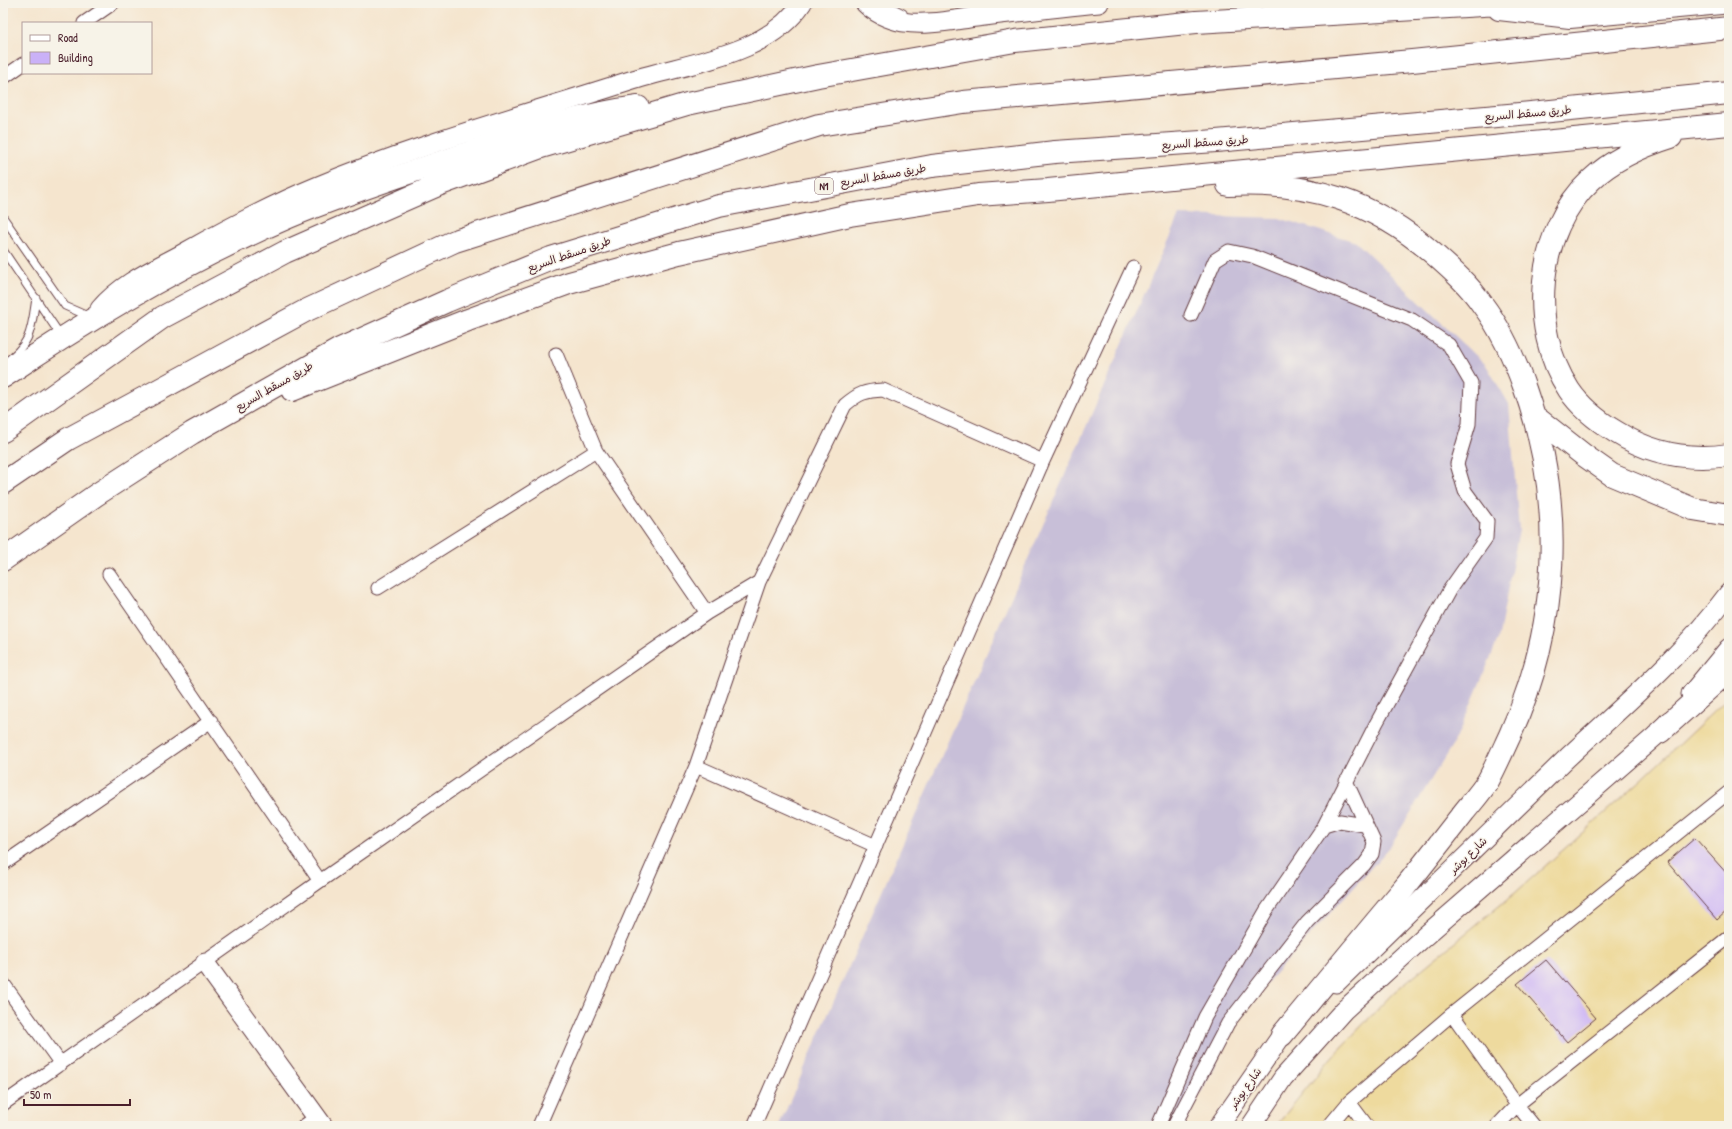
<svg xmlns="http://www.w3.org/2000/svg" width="1732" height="1129" font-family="'Patrick Hand','Playpen Sans Arabic',sans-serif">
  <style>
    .industrial { fill: #c8bfd8 }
    .sand { fill: #eeda9e; stroke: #9c7c64 }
    .building { fill: #cab1f7 }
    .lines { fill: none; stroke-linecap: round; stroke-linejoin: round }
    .lane-casing { stroke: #643d43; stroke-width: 9 }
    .street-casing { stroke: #643d43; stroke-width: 15 }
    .secondary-casing { stroke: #643d43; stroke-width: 21 }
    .highway-casing { stroke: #643d43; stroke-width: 24 }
    .lane { stroke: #fff; stroke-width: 7 }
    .street { stroke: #fff; stroke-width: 13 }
    .secondary { stroke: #fff; stroke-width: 19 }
    .highway { stroke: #fff; stroke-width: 22 }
    .labels { text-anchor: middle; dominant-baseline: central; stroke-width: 3; stroke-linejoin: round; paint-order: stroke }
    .shield { fill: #f7f3e8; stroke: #7e5f64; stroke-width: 1 }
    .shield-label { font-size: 10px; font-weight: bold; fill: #4a1f2b }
    .street-label { font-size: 11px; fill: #4a1f2b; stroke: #f7f3e8 }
  </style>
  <rect width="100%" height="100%" fill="#f7f3e8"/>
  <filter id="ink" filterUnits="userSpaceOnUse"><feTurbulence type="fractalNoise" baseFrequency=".025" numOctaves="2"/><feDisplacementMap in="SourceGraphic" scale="8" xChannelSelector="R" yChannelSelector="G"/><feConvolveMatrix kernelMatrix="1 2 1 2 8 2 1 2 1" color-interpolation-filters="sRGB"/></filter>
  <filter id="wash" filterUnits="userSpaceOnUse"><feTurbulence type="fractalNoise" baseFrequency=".012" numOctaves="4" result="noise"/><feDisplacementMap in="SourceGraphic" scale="16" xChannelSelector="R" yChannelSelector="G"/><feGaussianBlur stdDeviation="0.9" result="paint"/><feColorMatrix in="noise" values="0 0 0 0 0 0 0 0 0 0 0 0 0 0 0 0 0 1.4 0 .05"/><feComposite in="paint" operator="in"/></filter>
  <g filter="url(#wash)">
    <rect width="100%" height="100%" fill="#f5e5ce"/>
    <path class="industrial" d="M1179 215 1279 218 1356 242 1486 365 1509 404 1519 530 1498 640 1457 737 1389 848 1243 1009 1184 1126H779Z"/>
    <path class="sand" d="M1729 697V1126H1276L1330 1059 1394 992 1515 893 1639 782Z"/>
    <g id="blocks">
      <path class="building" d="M1695 838 1729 876V909L1717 920 1667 862Z
        M1546 960 1596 1018 1567 1042 1517 984Z"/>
    </g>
  </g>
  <g filter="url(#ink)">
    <use href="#blocks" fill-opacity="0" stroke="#643d43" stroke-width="1"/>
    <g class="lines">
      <g class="lane-casing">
        <path id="lane" d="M883 3 903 13
          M3 217 65 306 90 317
          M3 250 61 336
          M3 364C32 343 31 331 36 298"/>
      </g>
      <g class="street-casing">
        <path id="street" d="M84 23 113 3
          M3 78 23 64
          M556 354 596 451 707 613 759 582
          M378 588 596 451
          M696 766 759 582 845 405C859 393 865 391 883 390L1043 461
          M1324 826 1340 821 1364 825
          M3 864 211 721
          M320 881 707 613
          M3 983 61 1064
          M1452 1014 1517 1105 1729 937
          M1349 1102 1367 1126
          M3 1104 320 881 109 574
          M304 1126 317 1117
          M539 1126 696 766 876 846
          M754 1126 1043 461 1133 267
          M1158 1126 1205 1017 1266 911 1324 826 1376 724 1450 589 1486 538 1487 521 1465 491 1457 464 1469 424 1471 383 1449 345 1412 320 1252 256 1229 251 1215 260 1191 315
          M1174 1126 1228 1023 1307 922 1364 865 1372 854 1374 842 1346 781
          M1329 1126 1349 1102 1452 1014 1729 792
          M1497 1126 1517 1105 1534 1126"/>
      </g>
      <g class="secondary-casing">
        <path id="secondary" d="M865 3C875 13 889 19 903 22 926 26 953 20 976 17 1017 12 1058 7 1099 3
          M100 309C122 283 155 269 184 253 227 229 270 206 316 187 418 144 528 114 633 80 690 62 767 56 802 3
          M1691 694 1729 648
          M205 963 323 1126
          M1336 983C1413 908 1490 832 1568 757 1624 705 1683 655 1729 593
          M1219 1126 1282 1035 1292 1025
          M1251 1126 1283 1078 1344 1010 1425 936 1660 732 1669 721"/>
      </g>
      <g class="highway-casing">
        <path id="highway" d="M1499 9 1570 17 1721 3
          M1671 137C1642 146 1613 159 1591 180 1536 231 1528 328 1569 390 1581 408 1598 421 1616 432 1651 454 1688 461 1729 455
          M1228 185C1308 181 1374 201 1435 255 1452 270 1469 285 1482 304 1501 329 1515 360 1525 389 1565 503 1560 624 1510 735 1503 750 1496 766 1488 781 1481 792 1472 802 1464 812 1443 839 1422 866 1401 892 1361 939 1322 987 1282 1035
          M3 377C93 316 189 260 289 217 344 194 400 176 456 157 516 137 575 115 638 107
          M292 390 468 320 569 283 679 253 850 215 978 195 1048 190 1729 124
          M1534 416 1585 456 1612 475 1693 509 1729 515
          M3 431 163 317 285 252 438 185 541 147 687 104 818 76 1015 41 1196 22 1516 3
          M3 483 68 439 305 311 455 241 819 125 963 102 1412 61 1729 28
          M3 560 96 495 192 433 340 349 447 301 551 258 719 206 932 166 1055 152 1216 141 1531 113 1729 93
          M1660 732 1729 670"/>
      </g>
      <use href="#lane" class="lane"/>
      <use href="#street" class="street"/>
      <use href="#secondary" class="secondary"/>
      <use href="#highway" class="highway"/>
    </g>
  </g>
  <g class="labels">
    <rect class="shield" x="815" y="178" width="18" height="16" rx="3"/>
    <g class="shield-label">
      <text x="824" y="186">N1</text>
    </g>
    <g class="street-label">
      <text transform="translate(1528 113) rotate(-5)">طريق مسقط السريع</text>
      <text transform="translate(1205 142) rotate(-4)">طريق مسقط السريع</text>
      <text transform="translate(883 175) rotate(-10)">طريق مسقط السريع</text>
      <text transform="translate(569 254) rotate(-19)">طريق مسقط السريع</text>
      <text transform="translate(274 386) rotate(-30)">طريق مسقط السريع</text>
      <text transform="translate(1468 855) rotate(-44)">شارع بوشر</text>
      <text transform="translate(1245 1088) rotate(-55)">شارع بوشر</text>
    </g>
  </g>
  <rect width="1732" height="1129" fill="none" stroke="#f7f3e8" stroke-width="16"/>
  <rect x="22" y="22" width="130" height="52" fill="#f7f3e8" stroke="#b29e9c"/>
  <rect x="30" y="35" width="20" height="6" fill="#ffffff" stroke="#b29e9c"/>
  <text x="58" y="42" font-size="12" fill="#4a1f2b">Road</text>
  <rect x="30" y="52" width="20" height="12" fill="#cab1f7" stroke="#b29e9c"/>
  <text x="58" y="62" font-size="12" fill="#4a1f2b">Building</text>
  <path d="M24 1099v6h106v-6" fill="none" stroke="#4a1f2b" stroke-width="2"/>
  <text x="30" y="1099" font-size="12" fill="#4a1f2b" stroke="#f7f3e8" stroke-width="3" paint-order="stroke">50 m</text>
</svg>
